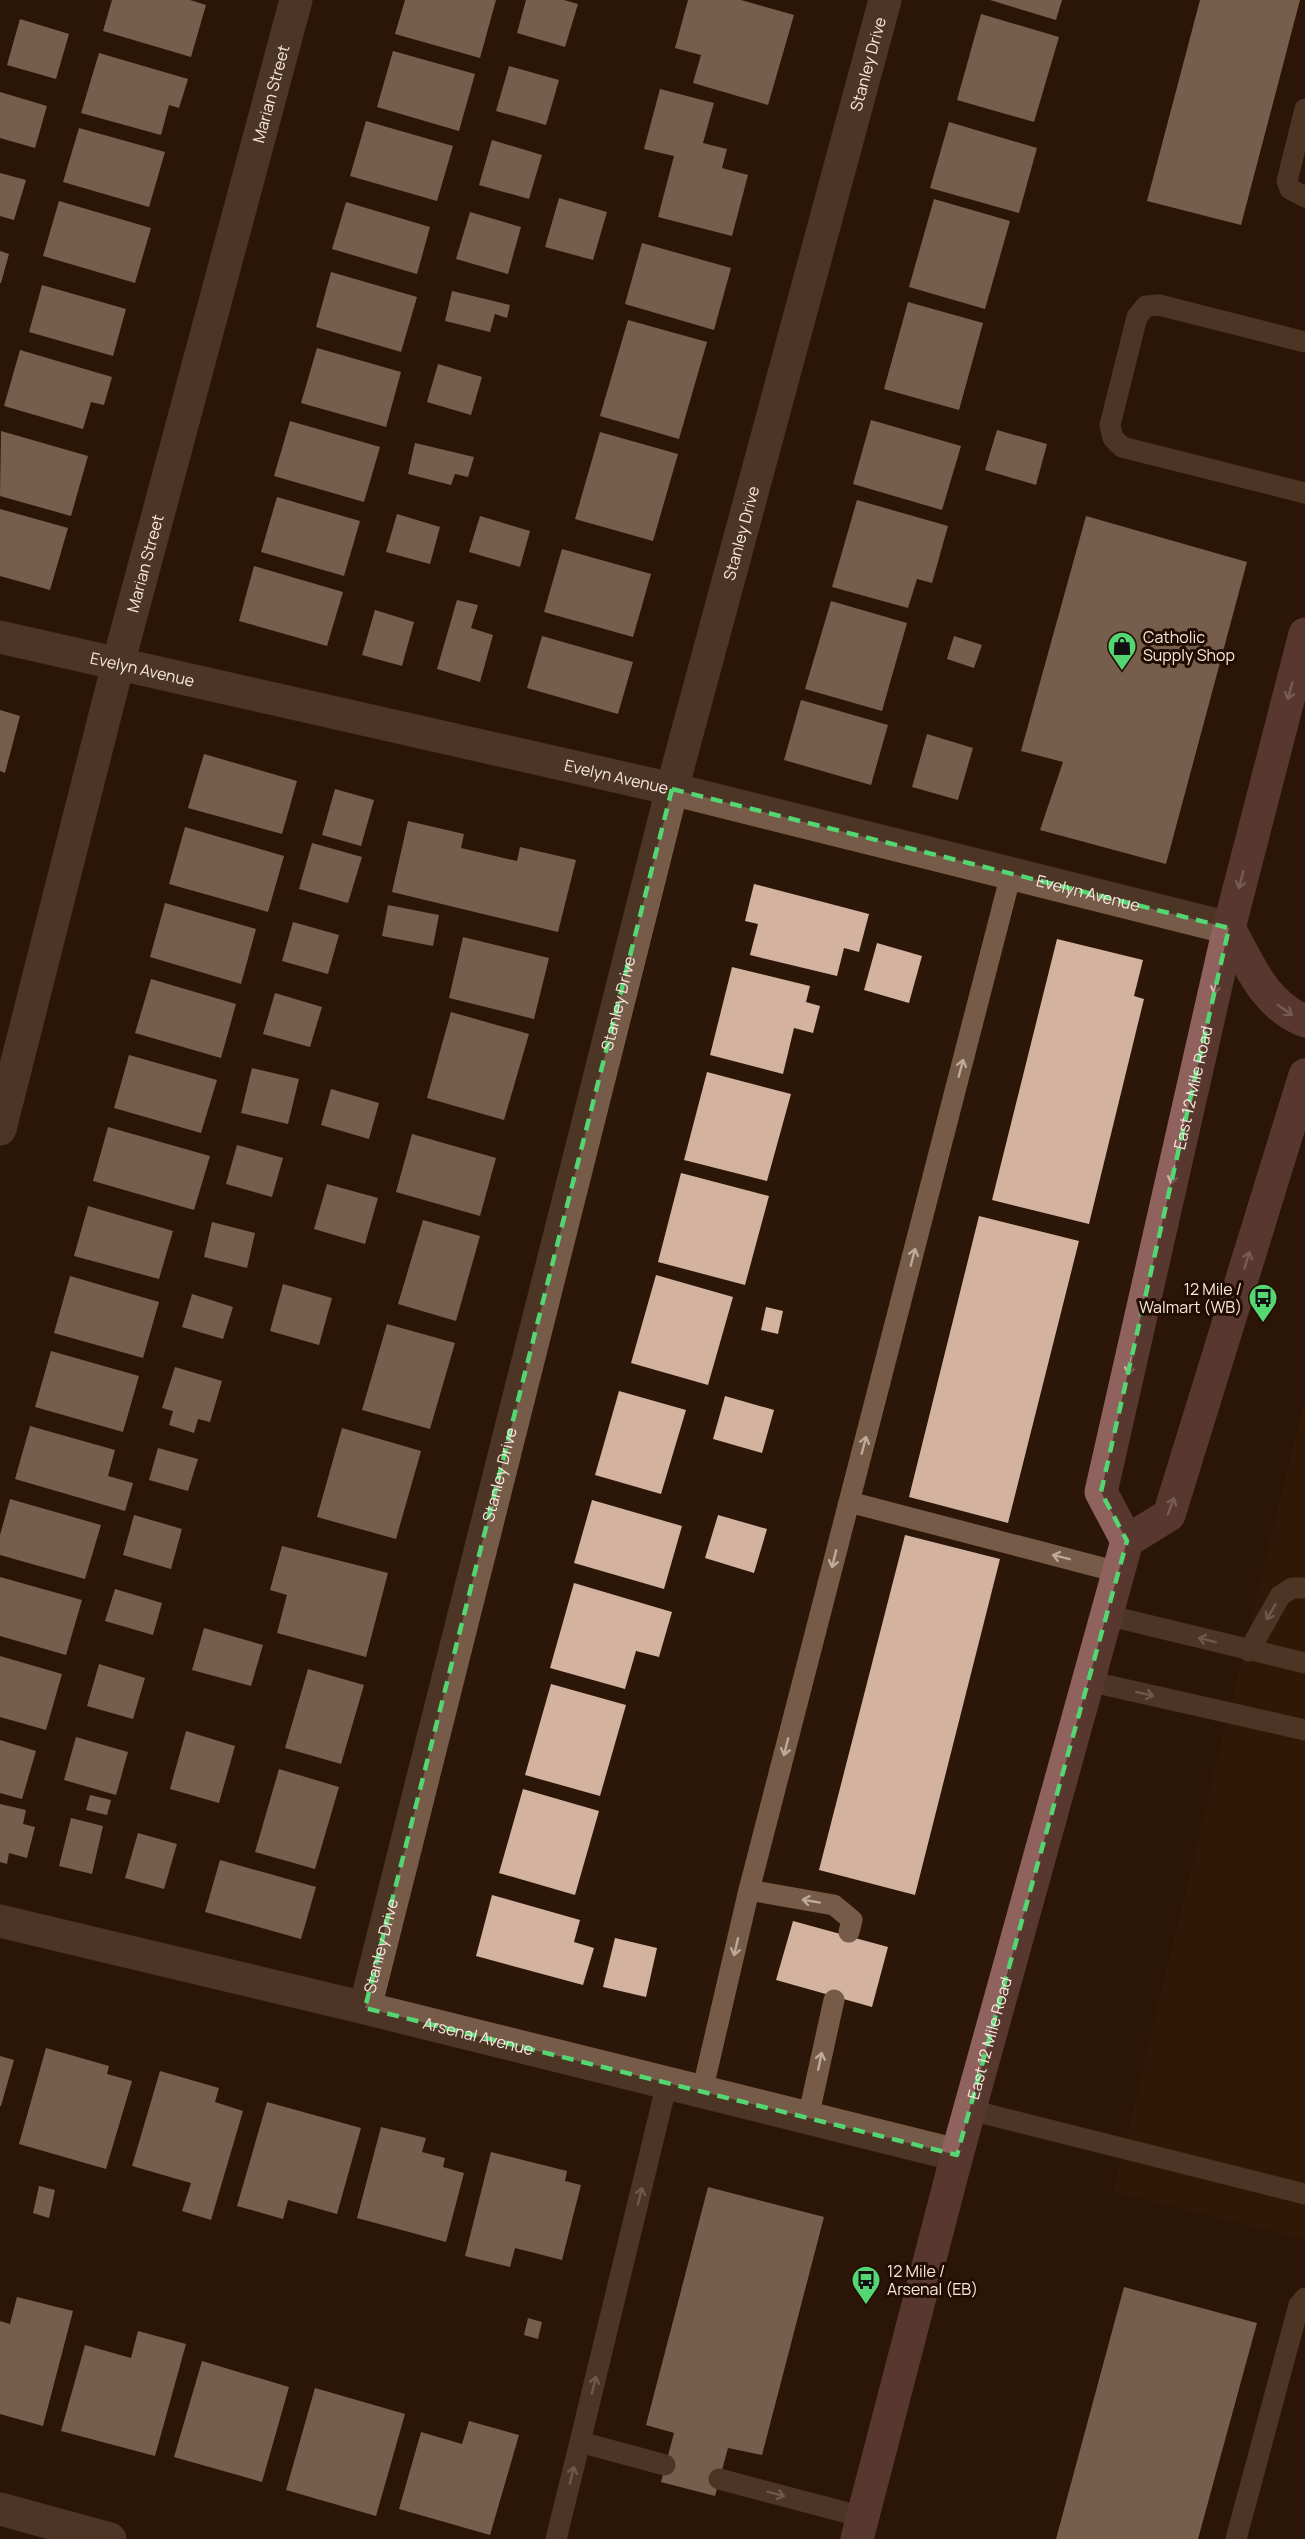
<svg xmlns="http://www.w3.org/2000/svg" width="1305" height="2539" font-family="Manrope,sans-serif">
  <style>
    .built { fill: #351905 }
    .building { fill: #d3b39f }
    .lines { fill: none; stroke-linecap: round; stroke-linejoin: round }
    .lane { stroke: #765b49; stroke-width: 21 }
    .street { stroke: #765b49; stroke-width: 33 }
    .secondary { stroke: #8f625d; stroke-width: 33 }
    .oneway { stroke: #cfb2aa }
    .oneway2 { stroke: #bea99b }
    .marked { fill: none; stroke: #54d672; stroke-width: 4.5; stroke-dasharray: 12 8; stroke-linejoin: round }
    .labels { text-anchor: middle; dominant-baseline: central; stroke-width: 6; stroke-linejoin: round; paint-order: stroke }
    .street-label { font-size: 16px; fill: #f9e8de; stroke: #220d01 }
    .poi-label { font-size: 16px; fill: #f9e8de; stroke: #220d01; text-anchor: start }
  </style>
  <rect width="100%" height="100%" fill="#2c1607"/>
  <path class="built" d="M1305 1397V2240L1113 2192Z"/>
  <path class="building" d="M112 0H190L206 5 191 57 103 31Z
    M405 0H496L480 58 395 34Z
    M526 0H564L578 4 565 47 517 33Z
    M688 0H741L794 15 768 105 693 83 701 55 675 48Z
    M990 0H1062L1056 20Z
    M1200 0H1300L1241 225 1147 201Z
    M981 14 1059 37 1034 122 957 100Z
    M20 19 69 34 56 79 7 65Z
    M393 51 475 74 459 131 377 107Z
    M99 53 188 79 179 108 169 105 161 135 81 113Z
    M509 66 559 80 546 125 496 111Z
    M660 89 714 103 703 143 727 149 722 168 748 175 732 236 658 217 674 156 644 149Z
    M0 92 47 106 35 148 0 138Z
    M366 121 453 146 437 201 350 176Z
    M949 122 1037 148 1019 213 930 188Z
    M79 128 165 152 149 207 63 182Z
    M492 140 542 155 529 199 479 185Z
    M0 173 26 180 14 220 0 216Z
    M559 198 607 212 593 260 545 247Z
    M934 199 1010 221 985 309 909 287Z
    M59 201 151 228 135 283 43 256Z
    M346 202 430 227 417 274 332 249Z
    M470 212 521 227 508 274 456 259Z
    M642 243 731 268 714 330 625 304Z
    M0 251 9 254 1 283H0Z
    M331 272 417 297 401 352 316 327Z
    M42 285 126 309 113 356 29 332Z
    M452 291 510 305 507 318 495 314 490 332 445 321Z
    M908 302 983 323 959 410 884 389Z
    M628 320 707 342 679 439 600 416Z
    M317 348 401 372 386 427 301 403Z
    M20 350 112 377 104 405 91 402 83 429 4 406Z
    M438 364 482 377 471 415 427 402Z
    M871 420 961 446 942 510 853 484Z
    M290 421 380 447 364 502 274 476Z
    M997 430 1047 444 1036 485 985 470Z
    M1 431 88 456 71 516 0 496Z
    M600 432 678 454 653 541 575 519Z
    M415 443 474 457 468 477 455 474 451 485 408 474Z
    M277 497 360 521 344 576 261 552Z
    M857 500 948 526 932 583 917 579 908 608 832 587Z
    M0 509 68 528 50 590 0 576Z
    M397 514 440 527 430 564 386 552Z
    M480 516 530 531 520 567 469 552Z
    M1086 516 1247 562 1166 864 1040 830 1063 762 1021 751Z
    M562 549 651 574 633 637 544 612Z
    M254 566 343 592 327 646 239 621Z
    M457 600 478 605 471 628 493 635 480 682 437 669Z
    M831 601 907 623 882 711 805 689Z
    M375 610 414 622 402 666 362 655Z
    M542 636 633 662 618 714 527 688Z
    M954 636 982 645 974 668 947 659Z
    M801 700 888 725 871 785 784 760Z
    M0 710 20 716 5 773 0 771Z
    M927 734 973 748 958 800 912 787Z
    M204 754 297 781 282 834 188 808Z
    M335 789 374 800 361 846 322 835Z
    M408 821 464 834 461 848 517 861 520 847 576 860 558 932 392 892Z
    M185 827 284 856 268 912 169 884Z
    M312 843 362 857 348 903 299 889Z
    M754 884 869 914 859 952 844 948 837 976 750 955 758 924 745 921Z
    M165 903 256 929 241 984 150 957Z
    M388 905 439 915 433 946 382 936Z
    M293 922 339 935 328 974 282 961Z
    M463 937 549 958 534 1019 449 998Z
    M1057 939 1143 960 1134 996 1144 999 1089 1224 992 1200Z
    M877 943 922 956 909 1003 864 990Z
    M732 967 810 986 806 1002 820 1006 813 1033 794 1028 783 1074 710 1055Z
    M151 979 236 1004 221 1058 135 1033Z
    M275 993 322 1007 310 1047 263 1034Z
    M451 1012 529 1034 504 1120 427 1098Z
    M129 1055 217 1080 201 1133 114 1108Z
    M252 1068 299 1079 288 1124 241 1113Z
    M707 1072 791 1094 767 1181 684 1160Z
    M331 1089 379 1103 369 1139 321 1125Z
    M108 1127 210 1156 194 1210 93 1181Z
    M412 1134 496 1158 480 1216 396 1192Z
    M237 1145 283 1158 272 1197 226 1184Z
    M681 1173 769 1196 745 1285 658 1262Z
    M327 1184 378 1198 365 1244 314 1229Z
    M88 1206 173 1231 159 1279 74 1256Z
    M979 1216 1079 1241 1008 1523 909 1497Z
    M423 1220 480 1236 456 1321 398 1304Z
    M212 1222 255 1233 247 1268 204 1257Z
    M656 1275 733 1297 708 1385 631 1363Z
    M70 1276 159 1302 143 1358 54 1333Z
    M283 1284 332 1298 319 1345 270 1331Z
    M192 1294 233 1307 223 1339 182 1327Z
    M766 1307 783 1311 778 1334 761 1330Z
    M387 1324 455 1343 430 1429 362 1410Z
    M51 1351 139 1376 123 1432 35 1407Z
    M175 1367 222 1381 210 1422 198 1419 194 1433 169 1425 173 1411 162 1408Z
    M619 1391 686 1410 661 1494 595 1475Z
    M725 1396 774 1410 762 1453 713 1439Z
    M30 1426 115 1450 108 1476 133 1483 125 1511 15 1479Z
    M342 1428 421 1451 396 1539 317 1517Z
    M158 1448 198 1459 188 1491 149 1480Z
    M10 1499 101 1525 85 1579 0 1555V1535Z
    M592 1500 682 1526 664 1589 574 1563Z
    M134 1515 182 1529 171 1569 123 1555Z
    M718 1515 767 1529 754 1573 705 1558Z
    M905 1535 1000 1559 915 1895 819 1870Z
    M282 1546 388 1573 366 1657 277 1633 287 1595 270 1590Z
    M0 1577 82 1600 66 1655 0 1636Z
    M574 1583 672 1612 659 1657 636 1651 625 1689 550 1668Z
    M115 1589 162 1603 153 1635 105 1621Z
    M204 1628 263 1645 251 1686 192 1670Z
    M0 1656 62 1674 46 1730 0 1717Z
    M99 1664 145 1678 133 1719 87 1706Z
    M308 1669 364 1685 341 1764 285 1748Z
    M551 1684 626 1705 600 1796 525 1775Z
    M186 1731 235 1746 219 1803 170 1789Z
    M76 1737 128 1752 116 1795 64 1780Z
    M0 1740 36 1751 22 1799 0 1793Z
    M279 1769 339 1787 315 1869 255 1852Z
    M523 1789 599 1811 575 1895 499 1873Z
    M90 1795 111 1800 107 1815 86 1810Z
    M0 1804 26 1810 23 1824 35 1827 27 1858 9 1853 7 1864 0 1862Z
    M71 1818 103 1826 92 1874 59 1866Z
    M138 1833 177 1844 164 1889 125 1878Z
    M220 1860 316 1887 301 1939 205 1912Z
    M492 1895 580 1920 574 1942 594 1948 583 1985 476 1956Z
    M793 1921 888 1947 872 2007 776 1980Z
    M615 1938 657 1948 646 1997 603 1987Z
    M46 2048 109 2066 107 2074 132 2081 106 2169 19 2144Z
    M0 2056 14 2060 1 2106H0Z
    M160 2071 219 2088 215 2102 243 2111 211 2220 182 2211 191 2183 132 2166Z
    M267 2102 361 2128 337 2214 288 2200 283 2219 237 2206Z
    M381 2127 426 2138 422 2152 445 2158 443 2167 464 2173 446 2242 357 2218Z
    M491 2152 567 2171 565 2181 581 2185 562 2260 515 2248 510 2267 465 2256Z
    M39 2186 55 2190 49 2218 33 2213Z
    M708 2187 824 2217 762 2455 728 2448 715 2496 661 2482 674 2433 646 2425Z
    M1124 2287 1257 2323 1198 2539H1056Z
    M17 2297 73 2311 43 2426 0 2414V2321L10 2324Z
    M528 2318 542 2322 538 2339 524 2335Z
    M138 2331 186 2344 155 2456 61 2431 85 2345 131 2358Z
    M202 2361 289 2387 262 2482 174 2457Z
    M315 2388 405 2414 376 2516 286 2490Z
    M469 2421 519 2435 490 2535 399 2509 421 2432 462 2444Z"/>
  <g class="lines">
    <path class="lane" d="M1305 109 1287 181 1290 189 1305 197
      M1305 342 1159 305 1146 306 1137 317 1110 425 1113 438 1122 447 1305 493
      M849 1502 1118 1572
      M1106 1615 1305 1663
      M1249 1651 1280 1596 1292 1588H1305
      M1088 1681 1305 1730
      M749 1890 834 1905 852 1920 849 1932
      M702 2092 749 1890 1011 874
      M970 2110 1305 2194
      M808 2118 834 2000
      M580 2442 667 2083
      M719 2479 863 2517
      M556 2539 580 2442 665 2465
      M1236 2539 1299 2305 1305 2298"/>
    <g class="street">
      <path id="s1" d="M0 637 672 789 1229 928"/>
      <path id="s2" d="M0 1129 118 664 296 0"/>
      <path id="s3" d="M0 1921 365 2008 957 2155"/>
      <path id="s4" d="M365 2008 672 789 885 0"/>
      <path d="M0 2509 110 2539"/>
    </g>
    <g class="secondary">
      <path d="M1229 928C1249 964 1264 1005 1305 1021"/>
      <path id="s5" d="M1127 1541 1101 1492 1229 928 1305 634"/>
      <path id="s6" d="M857 2539 957 2155 1127 1541 1169 1515 1305 1075"/>
    </g>
  </g>
  <defs><path id="oneway-shaft" d="M-6 0H5M1.5-3L5.5 0L1.5 3" fill="none" stroke-width="1.6" stroke-linecap="round" stroke-linejoin="round" transform="scale(1.5)"/></defs>
  <g class="oneway">
    <use href="#oneway-shaft" transform="translate(1290 691) rotate(105)"/>
    <use href="#oneway-shaft" transform="translate(1241 880) rotate(105)"/>
    <use href="#oneway-shaft" transform="translate(1216 985) rotate(103)"/>
    <use href="#oneway-shaft" transform="translate(1285 1010) rotate(35)"/>
    <use href="#oneway-shaft" transform="translate(1173 1175) rotate(103)"/>
    <use href="#oneway-shaft" transform="translate(1247 1260) rotate(-73)"/>
    <use href="#oneway-shaft" transform="translate(1130 1366) rotate(103)"/>
    <use href="#oneway-shaft" transform="translate(1171 1506) rotate(-69)"/>
  </g>
  <g class="oneway2">
    <use href="#oneway-shaft" transform="translate(961 1068) rotate(-75)"/>
    <use href="#oneway-shaft" transform="translate(913 1257) rotate(-75)"/>
    <use href="#oneway-shaft" transform="translate(864 1445) rotate(-75)"/>
    <use href="#oneway-shaft" transform="translate(1061 1557) rotate(-166)"/>
    <use href="#oneway-shaft" transform="translate(834 1559) rotate(104)"/>
    <use href="#oneway-shaft" transform="translate(1271 1612) rotate(120)"/>
    <use href="#oneway-shaft" transform="translate(1207 1640) rotate(-166)"/>
    <use href="#oneway-shaft" transform="translate(1145 1694) rotate(13)"/>
    <use href="#oneway-shaft" transform="translate(786 1747) rotate(104)"/>
    <use href="#oneway-shaft" transform="translate(811 1901) rotate(-170)"/>
    <use href="#oneway-shaft" transform="translate(736 1947) rotate(103)"/>
    <use href="#oneway-shaft" transform="translate(820 2061) rotate(-78)"/>
    <use href="#oneway-shaft" transform="translate(640 2196) rotate(-76)"/>
    <use href="#oneway-shaft" transform="translate(594 2385) rotate(-76)"/>
    <use href="#oneway-shaft" transform="translate(572 2475) rotate(-76)"/>
    <use href="#oneway-shaft" transform="translate(776 2494) rotate(15)"/>
  </g>
  <path d="M0 0H1305V2539H0ZM672 789 1229 928 1101 1492 1127 1541 957 2155 365 2008Z" fill="#2c1607" fill-opacity=".55" fill-rule="evenodd"/>
  <path class="marked" d="M672 789 1229 928 1101 1492 1127 1541 957 2155 365 2008Z"/>
  <defs>
    <g id="shop-pin" transform="scale(1.5)"><path d="M0 17L-7.5 6A9.5 9.5 0 1 1 7.5 6Z" fill="#54d672" stroke="#220d01"/><path d="M-5-2.5h2.3a2.7 3.5 0 0 1 5.4 0H5L5.5 6h-11ZM-1.5-2.5h3a1.5 2.3 0 0 0-3 0Z" fill="#111"/></g>
    <g id="bus-pin" transform="scale(1.5)"><path d="M0 17L-7.5 6A9.5 9.5 0 1 1 7.5 6Z" fill="#54d672" stroke="#220d01"/><path d="M-5-6H5V4H4V6H2V4H-2V6H-4V4H-5ZM-3.5-4V0h7V-4ZM-3.5 1.2v1.5H-2V1.2ZM2 1.2v1.5H3.5V1.2Z" fill="#111"/></g>
  </defs>
  <g fill-rule="evenodd">
    <use href="#shop-pin" x="1122" y="646"/>
    <use href="#bus-pin" x="1263" y="1298"/>
    <use href="#bus-pin" x="866" y="2280"/>
  </g>
  <g class="labels">
    <g class="street-label">
      <text stroke="none"><textPath href="#s4" startOffset="2008">Stanley Drive</textPath></text>
      <text stroke="none"><textPath href="#s2" startOffset="1070">Marian Street</textPath></text>
      <text stroke="none"><textPath href="#s4" startOffset="1522">Stanley Drive</textPath></text>
      <text stroke="none"><textPath href="#s2" startOffset="584">Marian Street</textPath></text>
      <text stroke="none"><textPath href="#s1" startOffset="146">Evelyn Avenue</textPath></text>
      <text stroke="none"><textPath href="#s1" startOffset="632">Evelyn Avenue</textPath></text>
      <text stroke="none"><textPath href="#s1" startOffset="1118">Evelyn Avenue</textPath></text>
      <text stroke="none"><textPath href="#s4" startOffset="1036">Stanley Drive</textPath></text>
      <text stroke="none"><textPath href="#s5" startOffset="470">East 12 Mile Road</textPath></text>
      <text stroke="none"><textPath href="#s4" startOffset="550">Stanley Drive</textPath></text>
      <text stroke="none"><textPath href="#s4" startOffset="64">Stanley Drive</textPath></text>
      <text stroke="none"><textPath href="#s3" startOffset="492">Arsenal Avenue</textPath></text>
      <text stroke="none"><textPath href="#s6" startOffset="518">East 12 Mile Road</textPath></text>
    </g>
    <g class="poi-label">
      <text x="1143" y="637">Catholic<tspan x="1143" dy="18">Supply Shop</tspan></text>
      <text x="1242" y="1289" text-anchor="end">12 Mile /<tspan x="1242" dy="18">Walmart (WB)</tspan></text>
      <text x="887" y="2271">12 Mile /<tspan x="887" dy="18">Arsenal (EB)</tspan></text>
    </g>
  </g>
</svg>
